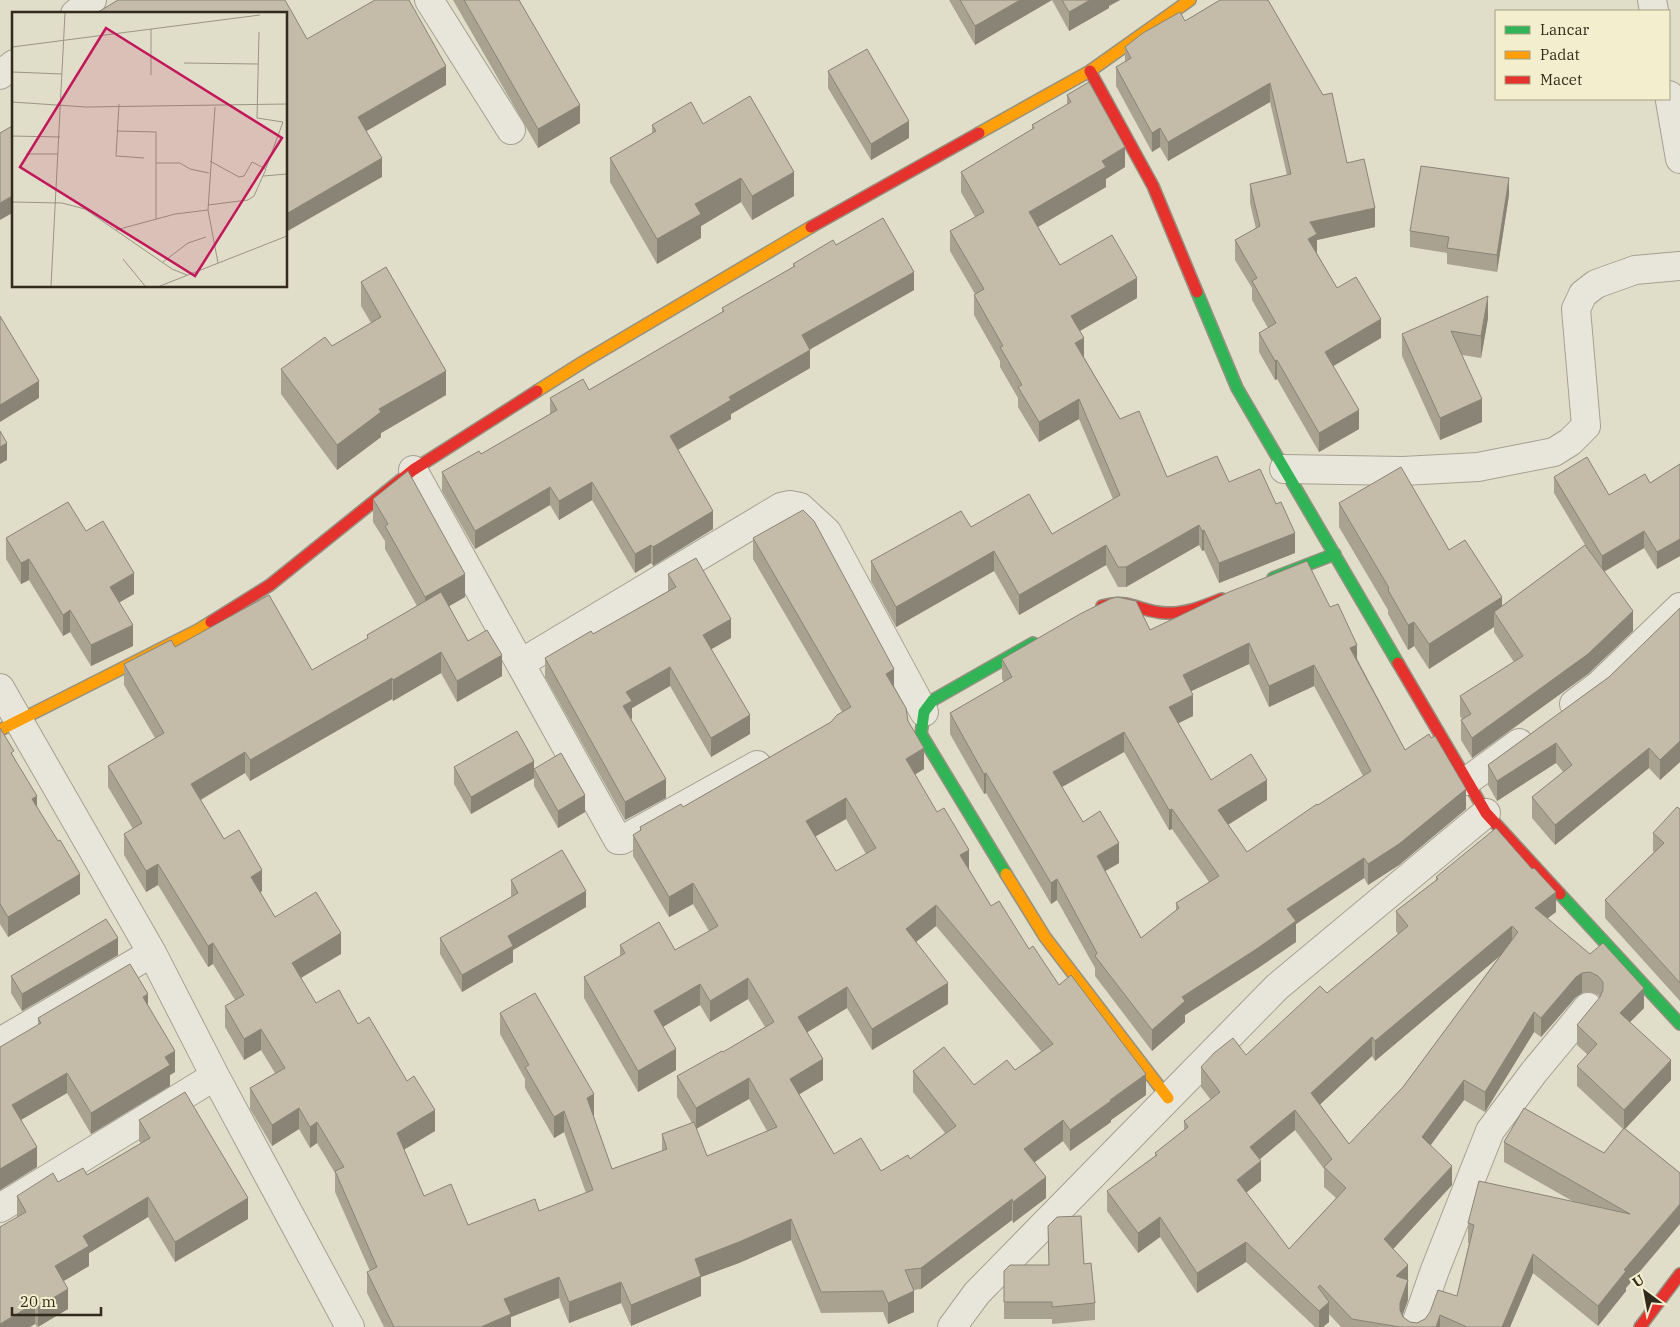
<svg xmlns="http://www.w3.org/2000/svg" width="1680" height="1327" font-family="'IBM Plex Serif',serif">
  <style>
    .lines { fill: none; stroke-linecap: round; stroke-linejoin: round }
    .street-casing { stroke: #a5a192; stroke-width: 30 }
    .fast-casing { stroke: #959182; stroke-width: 14 }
    .slow-casing { stroke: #959182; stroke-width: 14 }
    .jam-casing { stroke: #959182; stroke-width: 14 }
    .street { stroke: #e8e6da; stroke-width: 28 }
    .fast { stroke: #30b455; stroke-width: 11 }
    .slow { stroke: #ff9f0a; stroke-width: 11 }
    .jam { stroke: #e5322d; stroke-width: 11 }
    .wall { fill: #a9a291; fill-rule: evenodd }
    .shaded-wall { fill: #898476 }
    .building { fill: #c4bca9; stroke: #898476; fill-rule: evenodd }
    .inset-road { fill: none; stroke: #9a9583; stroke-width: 1 }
    .view { fill: #c2185b; fill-opacity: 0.15; stroke: #c2185b; stroke-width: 2.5 }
    .inset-edge { fill: none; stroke: #322a1c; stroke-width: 2.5 }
  </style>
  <rect width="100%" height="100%" fill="#e0ddc8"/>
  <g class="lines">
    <g class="street-casing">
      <path id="street" d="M429 0 511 130
        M1652 0 1654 11
        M75 14 92 0
        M0 75 14 64
        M1669 95 1680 159
        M1284 469 1403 471 1478 467 1554 452 1570 442 1586 426 1576 309 1583 294 1596 284 1635 270 1680 266
        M413 470 618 840H622L757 765
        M521 663 781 507 790 505 800 507 827 532 924 712
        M0 688 152 953 215 1076 350 1327
        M1574 704 1598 686 1680 607
        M1467 781 1519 743
        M0 1042 152 953
        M0 1208 215 1076
        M952 1327 977 1293 1277 987 1486 813
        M1415 1327 1435 1270 1490 1131 1534 1072 1588 1007"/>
    </g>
    <g class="fast-casing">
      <path id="fast" d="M1197 292 1237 388 1398 663
        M1273 578 1335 554
        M1006 874 921 734 924 712 933 700 1033 643
        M1560 894 1680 1024"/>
    </g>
    <g class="slow-casing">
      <path id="slow" d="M979 133 1090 71 1190 0
        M537 391 583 362 811 227
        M0 730 198 630 211 622
        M1006 874 1045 937 1168 1098"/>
    </g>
    <g class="jam-casing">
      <path id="jam" d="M1090 71 1153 186 1197 292
        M811 227 979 133
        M1102 606C1130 598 1140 612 1166 613 1186 614 1204 606 1222 599
        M211 622 270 585 413 470 537 391
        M1398 663 1486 813 1560 894
        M1640 1327 1680 1274"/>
    </g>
    <use href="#street" class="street"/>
    <use href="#fast" class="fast"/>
    <use href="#slow" class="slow"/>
    <use href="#jam" class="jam"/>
  </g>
  <path class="wall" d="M453 0H519L580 123 538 148Z
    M949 0H1120L1109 6V8L1069 31 1052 0 975 45Z
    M1220 0 1347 163 1375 227 1317 240V253L1337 288 1381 338 1333 366 1359 429 1319 452 1277 379 1275 380 1259 352V333L1268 328 1252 300V288L1235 260V240L1256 229 1250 203V184L1287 175 1270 102 1168 161 1160 147 1152 152 1116 86V67L1125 62V47L1185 21Z
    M828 71 909 138 871 160 828 88Z
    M1067 95 1125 167 1106 179V187L1038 227 1060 265 1137 298 1080 331 1084 357 1120 419 1167 477 1229 482 1295 553 1219 583 1204 550 1202 551 1199 545 1126 587H1118L1106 565 1019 615 994 571 896 627 871 581V561L971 527 1052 534 1113 499 1079 419 1039 442 1018 407V398L1000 367V361L974 315V295L975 294 950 251V231L975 217 961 192V172L1032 130V125L1067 105Z
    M703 124 794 196 752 220 741 202 701 226V238L657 264 610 182V158L652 133V125Z
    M1509 195 1497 272 1447 264V253L1410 247V231Z
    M836 245 914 290 810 349V368L731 414V419L678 450 713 529 653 566 651 563 635 573 592 500 559 520 550 505 475 549 442 491V472L481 454 550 414V398L589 390 722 312V308L793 267V264Z
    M361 282 446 395 381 433V437L337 470 281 394V369L332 346 371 323 361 306Z
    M1488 318 1481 358 1462 355 1482 422 1440 440 1402 356V334Z
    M1680 464V556L1657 569 1644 548 1604 571 1633 631 1588 674 1472 758 1461 740V720L1462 719 1460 716V696L1514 662 1494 632V627L1429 669 1414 646 1408 650 1388 614V610L1339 527V503L1449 550 1502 606 1585 545 1554 493V477L1609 495 1650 483Z
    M373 499 465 597 449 606 468 641 502 676 457 702 441 673 393 701 392 699 250 781 245 773 201 800 224 839 262 891 260 892 275 917 341 954 301 978 316 1003 358 1024 435 1131 404 1149 424 1196 468 1225 539 1211 586 1193 564 1132 554 1138 525 1088V1079L500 1034V1013L594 1115 593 1116 612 1169 662 1151V1134L692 1123 677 1097V1076L723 1052 765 1027 748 999 710 1022 700 1005 663 1027 676 1070 638 1092 584 998V977L620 956V945L675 950 709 931 693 904 669 917 633 856V835L640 831V827L683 807 831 722 842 712 753 559V538L894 689 908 721 924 769 915 774 969 870 991 906 1029 949 1146 1095 1111 1120V1122L1070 1151 1063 1141 1034 1163 1046 1198 1013 1223 1012 1220 921 1289 914 1290V1312L888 1324 883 1312 821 1313 791 1240 739 1263 701 1277V1296L631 1326 621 1303 569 1323 559 1298 511 1317V1327H384L367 1293V1272L370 1271 335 1192V1173L317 1143 310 1148 299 1129 272 1146 255 1117 250 1109V1088L275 1073 261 1050 244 1060 225 1027V1006L235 1000 213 964 208 967 158 885 146 892 124 855V834L133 829 108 787V766L155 738 124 685V664L175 647 312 670 367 639V635L417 606 385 549V541L373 522ZM846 819 866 854 836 871 815 836ZM936 926 1041 1051 1015 1070 974 1085 913 1071V1092L945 1133 910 1159 881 1171 834 1154 799 1094 823 1080 807 1032 847 1008 872 1050 948 1004 916 942ZM749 1099 767 1131 707 1156 696 1129Z
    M86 531 134 594 119 602 133 646 91 666 70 632 63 636 29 580 21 584 6 559V538Z
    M668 574 731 638 711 649 750 734 711 757 670 686 632 708 631 720 666 798 625 820 545 677V658L593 634 668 591Z
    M1330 607 1405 750 1466 809 1399 865 1368 885 1364 878 1296 924V942L1258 968 1185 1015V1022L1152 1051 1095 976V968L1057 900 1051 904 986 793 984 794 950 734V713L1004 682 1002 679V659L1150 630ZM1249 664 1269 707 1314 686 1363 776 1247 852 1228 825 1267 800 1211 780 1178 723 1193 716 1191 691ZM1124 752 1169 830 1172 829 1209 882 1176 903V910L1141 938 1105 871 1119 863 1083 822 1062 787Z
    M1680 608V762L1660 780 1649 768 1555 845 1532 818V797L1563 772 1556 763 1497 801 1488 785V765L1609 677Z
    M0 728 37 806 80 894 8 937 0 924Z
    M454 767 534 778 471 814 454 784Z
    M534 769 585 812 558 828 534 786Z
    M1680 809V1001L1605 918V900L1654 852 1653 851V833Z
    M1436 877 1556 912 1547 918 1644 1008 1630 1022 1671 1080 1625 1129 1680 1173 1626 1288V1291L1598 1326 1533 1273 1510 1327H1341L1329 1314V1322L1323 1327H1315L1246 1262 1197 1293 1160 1237 1138 1253 1107 1211V1191L1155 1156V1153L1184 1130V1121L1211 1100 1201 1087V1067L1246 1055 1327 993 1398 934 1396 931V911L1436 880ZM1502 953 1403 1087 1349 1144 1320 1104 1372 1056 1375 1061ZM1590 992 1598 995 1600 998 1577 1025V1045L1588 1055 1577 1066V1086L1623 1129 1604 1153 1504 1142V1162L1574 1202 1468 1223V1243H1469L1457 1296 1425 1319 1417 1323 1410 1322 1402 1316 1408 1300 1393 1249 1452 1185 1430 1145 1464 1100 1485 1112 1534 1032 1541 1037 1576 997 1582 993ZM1295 1130 1324 1169V1187L1336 1198 1289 1249 1246 1192 1261 1181 1260 1159Z
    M511 880 586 907 513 950V962L462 992 440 954V938L511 897Z
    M118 955 22 1011 11 993V976Z
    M148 1005 175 1072 170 1075V1086L91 1134 67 1093 21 1120 37 1167 0 1190 38 1025V1018Z
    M139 1120 248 1219 175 1262 148 1217 89 1253V1266L64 1281 68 1309 37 1327 35 1324 17 1216V1196L58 1182 87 1175 141 1143 139 1141Z
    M1048 1226 1084 1264 1095 1303V1320L1052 1324V1319H1004V1271L1049 1265Z"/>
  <path class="shaded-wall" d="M1020 0H1052L975 45V26Z
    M1090 0H1120L1109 6V8L1069 31V12Z
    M446 66V85L358 136V117Z
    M1270 83V102L1168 161V142Z
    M580 105V123L538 148V129Z
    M909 121V138L871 160V144Z
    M1160 128V147L1152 152V133Z
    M1125 147V167L1106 179V187L1029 232V212L1102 161Z
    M382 158V177L286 232V214Z
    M794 172V196L752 220V196Z
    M741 178V202L701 226V238L657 264V239L695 204Z
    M1509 178V195L1497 272V255Z
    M14 195V212L0 220V203Z
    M1375 208V227L1317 240V253L1308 239 1310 222Z
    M914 272V290L802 354V335Z
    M1137 278V298L1071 336V316Z
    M1488 296V318L1481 358V336Z
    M1381 319V338L1325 371V352Z
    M1084 338V358L1075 343Z
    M810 350V368L731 414V419L670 454V436L729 397Z
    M1277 360V379L1275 380V361Z
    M446 371V395L381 433V437L337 470V445L379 409Z
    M39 381V398L0 422V405Z
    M1079 399V419L1039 442V422Z
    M1482 399V422L1440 440V418Z
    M1359 410V429L1319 452V433Z
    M7 443V460L0 464V447Z
    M592 482V500L559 520V501Z
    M550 487V505L475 549V531Z
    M713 511V529L653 566V547Z
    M1199 525V545L1126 587V567Z
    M1204 530V550L1202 551V531Z
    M1644 531V548L1602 573V556Z
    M1295 533V553L1219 583V563Z
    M1680 539V556L1657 569V552Z
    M651 545V563L635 573V554Z
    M1106 545V565L1019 615V595Z
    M994 551V571L896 627V607Z
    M29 559V580L21 584V563Z
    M134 573V594L110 608V587Z
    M465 574V597L425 620V597Z
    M1502 597V621L1494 612V627L1429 669V644Z
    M70 610V632L63 636V615Z
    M1633 611V631L1588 674 1472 758V738Z
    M731 619V638L703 654V635Z
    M1414 622V646L1408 650V625Z
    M133 625V646L91 666V645Z
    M1249 643V664L1183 695V675Z
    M1357 645V665L1350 648Z
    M441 652V673L393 701V680Z
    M502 655V676L457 702V681Z
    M1314 665V686L1269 707V686Z
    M670 667V686L632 708V720L623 706 626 692Z
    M894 669V690L886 674Z
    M392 678V699L250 781V760Z
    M1193 695V716L1169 728V707Z
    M750 715V734L711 757V738Z
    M1124 732V752L1053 792V772Z
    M1680 741V762L1660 780V760Z
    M1556 743V763L1497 801V781Z
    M924 748V769L906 780V759Z
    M1649 748V768L1555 845V825Z
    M245 752V773L191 805V784Z
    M534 761V778L471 814V797Z
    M986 773V793L984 794V774Z
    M666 779V798L625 820V802Z
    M1267 780V800L1218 831V810Z
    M1466 789V809L1399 865 1368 885V864Z
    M585 795V812L558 828V811Z
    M37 796V816L32 799Z
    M846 798V819L806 842V821Z
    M1172 809V829L1169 830V810Z
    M1119 843V863L1097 876V856Z
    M969 850V871L960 855Z
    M1364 858V878L1296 924V942L1258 968 1185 1015V1022L1152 1051V1030L1182 997 1287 909Z
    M158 864V885L146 892V871Z
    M262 870V891L251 898V877Z
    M80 874V894L8 937V917Z
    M1057 879V900L1051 904V883Z
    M693 883V904L669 917V897Z
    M586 891V907L513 950V962L462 992V975L508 936Z
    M1556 892V912L1535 928V908Z
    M936 905V926L906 950V929Z
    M1512 926V946L1375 1061V1041Z
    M341 933V954L292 983V963Z
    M118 938V955L22 1011V994Z
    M213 943V964L208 967V946Z
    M1582 973V993L1576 997 1541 1037V1018L1576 977Z
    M748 978V999L710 1022V1001Z
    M948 983V1004L872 1050V1029Z
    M700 984V1005L654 1032V1011Z
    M847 987V1008L798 1038V1017Z
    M1644 988V1008L1620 1032V1013Z
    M148 994V1014L143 997Z
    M1534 1012V1032L1485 1112V1092Z
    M261 1029V1050L244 1060V1039Z
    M1372 1037V1056L1311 1113V1093Z
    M676 1049V1070L638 1092V1071Z
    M175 1051V1072L170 1075V1086L91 1134V1113L165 1057Z
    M823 1059V1080L790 1100V1079Z
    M1671 1060V1080L1624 1130V1110Z
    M67 1073V1093L12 1125V1105Z
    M1146 1074V1095L1111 1120V1122L1070 1151V1130Z
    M749 1078V1099L696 1129V1108Z
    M1464 1080V1100L1422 1157V1137Z
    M594 1094V1115L587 1119V1098Z
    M299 1108V1129L272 1146V1125Z
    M435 1110V1131L397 1154V1133Z
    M1295 1110V1130L1250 1167V1147Z
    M564 1111V1132L554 1138V1117Z
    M1063 1120V1141L1024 1170V1149Z
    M317 1122V1143L310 1148V1127Z
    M37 1147V1167L0 1190V1169Z
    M1261 1161V1181L1237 1200V1180Z
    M1452 1166V1185L1384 1259V1239Z
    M1046 1177V1198L1013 1223V1202Z
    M148 1197V1217L89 1253V1266L55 1286V1266L83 1236Z
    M248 1198V1219L175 1262V1242Z
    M1012 1199V1220L921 1289V1268Z
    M1680 1204V1224L1626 1288V1291L1598 1326V1306L1624 1270Z
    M1160 1217V1237L1138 1253V1233Z
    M791 1219V1240L739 1263 701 1277V1296L631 1326V1305L695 1259Z
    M1246 1242V1262L1197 1293V1273Z
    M1533 1254V1273L1510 1327H1502Z
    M1408 1265V1300L1400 1322V1303L1396 1276Z
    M559 1277V1298L511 1317V1327H481L504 1299Z
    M621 1282V1303L569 1323V1302Z
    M68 1289V1309L38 1327V1307Z
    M914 1291V1312L888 1324V1303Z
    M1329 1302V1322L1323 1327H1319V1311Z
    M35 1303V1324L30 1327H0V1324Z
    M1440 1315V1327H1436Z"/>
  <path class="building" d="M118 0H285L307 39 375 0H409L446 66 358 117 382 158 286 214V14H95Z
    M464 0H519L580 105 538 129Z
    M960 0H1020L975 26Z
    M1062 0H1090L1069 12Z
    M1220 0H1268L1323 95 1332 93 1347 163 1364 159 1375 208 1310 222 1317 234 1308 239 1337 288 1356 277 1381 319 1325 352 1359 410 1319 433 1277 360 1275 361 1259 333 1276 323 1252 281 1257 278 1235 240 1260 226 1250 184 1291 174 1270 83 1168 142 1160 128 1152 133 1116 67 1131 58 1125 47 1143 33 1180 12 1185 21Z
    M867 49 909 121 871 144 828 71Z
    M1089 82 1125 147 1102 161 1106 167 1029 212 1060 265 1112 235 1137 278 1071 316 1084 338 1075 343 1120 419 1139 411 1167 477 1217 456 1229 482 1260 469 1276 504 1281 502 1295 533 1219 563 1204 530 1202 531 1199 525 1126 567H1118L1106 545 1019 595 994 551 896 607 871 561 961 511 971 527 1029 494 1052 534 1120 495 1079 399 1039 422 1018 387 1022 385 1000 347 1003 346 974 295 984 289 950 231 984 212 961 172 1034 128 1032 125 1071 102 1067 95Z
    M750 96 794 172 752 196 741 178 695 204 701 214 657 239 610 158 656 131 652 125 691 102 703 124Z
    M14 125V195L0 203V133Z
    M1421 166 1509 178 1497 255 1447 248 1449 237 1410 231Z
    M883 218 914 272 802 335 810 350 729 397 731 400 670 436 713 511 653 547 651 545 635 554 592 482 559 501 550 487 475 531 442 472 479 451 481 454 557 410 550 398 583 379 589 390 724 311 722 308 795 266 793 264 833 240 836 245Z
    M386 267 446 371 379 409 381 412 337 445 281 369 325 337 332 346 381 317 361 282Z
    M1488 296 1481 336 1451 331 1482 399 1440 418 1402 334Z
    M0 316 39 381 0 405Z
    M0 431 7 443 0 447Z
    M1587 457 1609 495 1645 474 1650 483 1680 464V539L1657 552 1644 531 1602 556 1554 477Z
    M1401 467 1449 550 1465 540 1502 597 1429 644 1414 622 1408 625 1388 590 1389 588 1339 503Z
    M408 471 465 574 425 597 385 526 388 524 373 499Z
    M68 502 86 531 103 521 134 573 110 587 133 625 91 645 70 610 63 615 29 559 21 563 6 538Z
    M803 510 814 521 894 669 886 674 906 708 908 721 924 748 906 759 937 812 944 808 969 850 960 855 991 906 999 901 1029 949 1033 946 1059 985 1071 975 1146 1074 1110 1100 1111 1101 1070 1130 1063 1120 1024 1149 1046 1177 1013 1202 1012 1199 921 1268 905 1270 914 1291 888 1303 883 1291 821 1292 791 1219 739 1242 695 1259 701 1276 631 1305 621 1282 569 1302 559 1277 504 1299 511 1314 481 1327H394L367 1272 377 1267 335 1171 344 1167 317 1122 310 1127 299 1108 272 1125 250 1088 285 1068 261 1029 244 1039 225 1006 244 995 213 943 208 946 158 864 146 871 124 834 142 823 108 766 164 733 124 664 171 640 175 647 269 595 312 670 368 638 367 635 441 592 468 641 487 630 502 655 457 681 441 652 393 680 392 678 250 760 245 752 191 784 224 839 239 830 262 870 251 877 275 917 316 892 341 933 292 963 316 1003 339 990 358 1024 369 1017 407 1081 414 1076 435 1110 397 1133 424 1196 451 1184 468 1225 535 1199 539 1211 593 1190 564 1111 554 1117 525 1067 529 1065 500 1013 535 993 594 1094 587 1098 612 1169 667 1149 662 1134 694 1122 707 1156 777 1127 749 1078 696 1108 677 1076 722 1051 723 1052 774 1022 748 978 710 1001 700 984 654 1011 676 1049 638 1071 584 977 625 953 620 945 659 922 675 950 718 926 693 883 669 897 633 835 641 830 640 827 681 804 683 807 831 722 837 715 851 707 753 538ZM846 798 876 848 836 871 806 821ZM936 905 1053 1044 1015 1070 1007 1060 974 1085 944 1047 913 1071 956 1126 910 1159 908 1155 881 1171 861 1138 834 1154 790 1079 823 1059 798 1017 847 987 872 1029 948 983 906 929Z
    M1585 545 1633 611 1588 654 1472 738 1461 720 1471 714 1460 696 1523 656 1494 612Z
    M696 558 731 619 703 635 750 715 711 738 670 667 626 692 632 701 623 706 666 779 625 802 545 658 591 631 593 634 676 587 668 574Z
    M1307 561 1330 607 1338 604 1357 645 1350 648 1405 750 1429 734 1431 738 1435 736 1466 789 1399 844 1368 864 1364 858 1287 909 1296 921 1258 948 1182 997 1185 1001 1152 1030 1095 956 1097 953 1057 879 1051 883 986 773 984 774 950 713 1012 677 1002 659 1080 614 1110 599 1117 597 1136 601 1150 630 1229 592ZM1249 643 1269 686 1314 665 1371 771 1318 805 1317 804 1247 852 1218 810 1267 780 1251 754 1211 780 1169 707 1193 695 1183 675ZM1124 732 1169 810 1172 809 1219 876 1176 903 1179 908 1141 938 1097 856 1119 843 1100 811 1083 822 1053 772Z
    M1680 608V741L1660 760 1649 748 1555 825 1532 797 1572 765 1556 743 1497 781 1488 765 1609 677Z
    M0 728 14 751 11 753 37 796 32 799 58 841 60 840 80 874 8 917 0 904Z
    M517 731 534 761 471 797 454 767Z
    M561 753 585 795 558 811 534 769Z
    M1677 807 1680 809V983L1605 900 1664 843 1653 833Z
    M1496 828 1532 869 1534 868 1556 892 1535 908 1590 954 1603 943 1644 988 1620 1013 1671 1060 1624 1110 1577 1066 1597 1044 1577 1025 1600 997 1603 990V982L1598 976 1590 972 1582 973 1576 977 1541 1018 1534 1012 1485 1092 1464 1080 1422 1137 1452 1166 1384 1239 1408 1265 1396 1276 1408 1280 1400 1303V1310L1403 1317 1410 1322 1417 1323 1425 1319 1430 1312 1438 1290 1457 1296 1474 1225 1468 1223 1479 1181 1630 1214 1504 1142 1524 1108 1604 1153 1624 1128 1680 1173V1204L1624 1270 1626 1271 1598 1306 1533 1254 1502 1327H1467L1440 1315 1436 1327H1400L1352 1319 1320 1285 1318 1287 1329 1302 1319 1311 1246 1242 1197 1273 1160 1217 1138 1233 1107 1191 1157 1155 1155 1153 1188 1127 1184 1121 1220 1092 1201 1067 1214 1053 1233 1038 1246 1055 1320 986 1327 993 1408 926 1396 911 1438 879 1436 877ZM1512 926 1518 932 1403 1087 1349 1144 1311 1093 1372 1037 1375 1041ZM1295 1110 1332 1159 1324 1167 1346 1188 1289 1249 1237 1180 1261 1161 1250 1147Z
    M562 850 586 891 508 936 513 946 462 975 440 938 518 893 511 880Z
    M106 919 118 938 22 994 11 976Z
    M130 964 148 994 143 997 175 1051 165 1057 170 1065 91 1113 67 1073 12 1105 37 1147 0 1169V1047L41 1023 38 1018Z
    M185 1092 248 1198 175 1242 148 1197 83 1236 89 1246 55 1266 68 1289 38 1307 35 1303 0 1324V1227L26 1212 17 1196 53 1173 58 1182 83 1168 87 1175 150 1138 139 1120Z
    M1081 1216 1084 1264 1091 1263 1095 1303 1052 1307V1302H1004V1271L1010 1265H1049L1048 1226 1057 1217Z"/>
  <g transform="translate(12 12)">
    <rect width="275" height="275" fill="#e0ddc8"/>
    <path class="inset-road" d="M139 17V63M247 20 245 106 271 110 254 156M0 35 248 3M172 51 246 52M0 60 50 62M0 90 74 95 275 92M107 92 104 144 132 146M203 95 196 198 206 251M105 119 144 120V151M0 124 48 125M14 142H46M251 164 275 162M0 190 50 191 73 197 160 257 175 263M196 193 236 188 242 184 254 157 240 150 232 164 227 165 198 149M144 207V151H168L178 157 197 161M104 218 163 202 196 198M111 247 133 274M151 250 176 231 194 225M39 274 53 1M148 274 275 224"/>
    <path class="view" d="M94 16 270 126 183 264 8 155Z"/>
    <rect width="275" height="275" class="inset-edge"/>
  </g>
  <rect x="1495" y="10" width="175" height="90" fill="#f3eecd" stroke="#a6a086"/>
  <rect x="1505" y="26" width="25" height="8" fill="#30b455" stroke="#a6a086"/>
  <text x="1540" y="35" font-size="15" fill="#322a1c">Lancar</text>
  <rect x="1505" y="51" width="25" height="8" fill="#ff9f0a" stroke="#a6a086"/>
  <text x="1540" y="60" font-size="15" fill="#322a1c">Padat</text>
  <rect x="1505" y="76" width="25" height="8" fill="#e5322d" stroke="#a6a086"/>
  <text x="1540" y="85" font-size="15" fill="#322a1c">Macet</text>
  <g transform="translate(1645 1292) rotate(328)" stroke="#f3eecd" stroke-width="4" paint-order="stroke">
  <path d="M0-4L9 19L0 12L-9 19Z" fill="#322a1c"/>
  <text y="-8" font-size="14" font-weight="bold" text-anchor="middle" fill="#322a1c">U</text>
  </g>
  <path d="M12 1307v8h89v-8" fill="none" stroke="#322a1c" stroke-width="2.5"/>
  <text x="20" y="1307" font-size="15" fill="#322a1c" stroke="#f3eecd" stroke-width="4" paint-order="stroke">20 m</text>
</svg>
